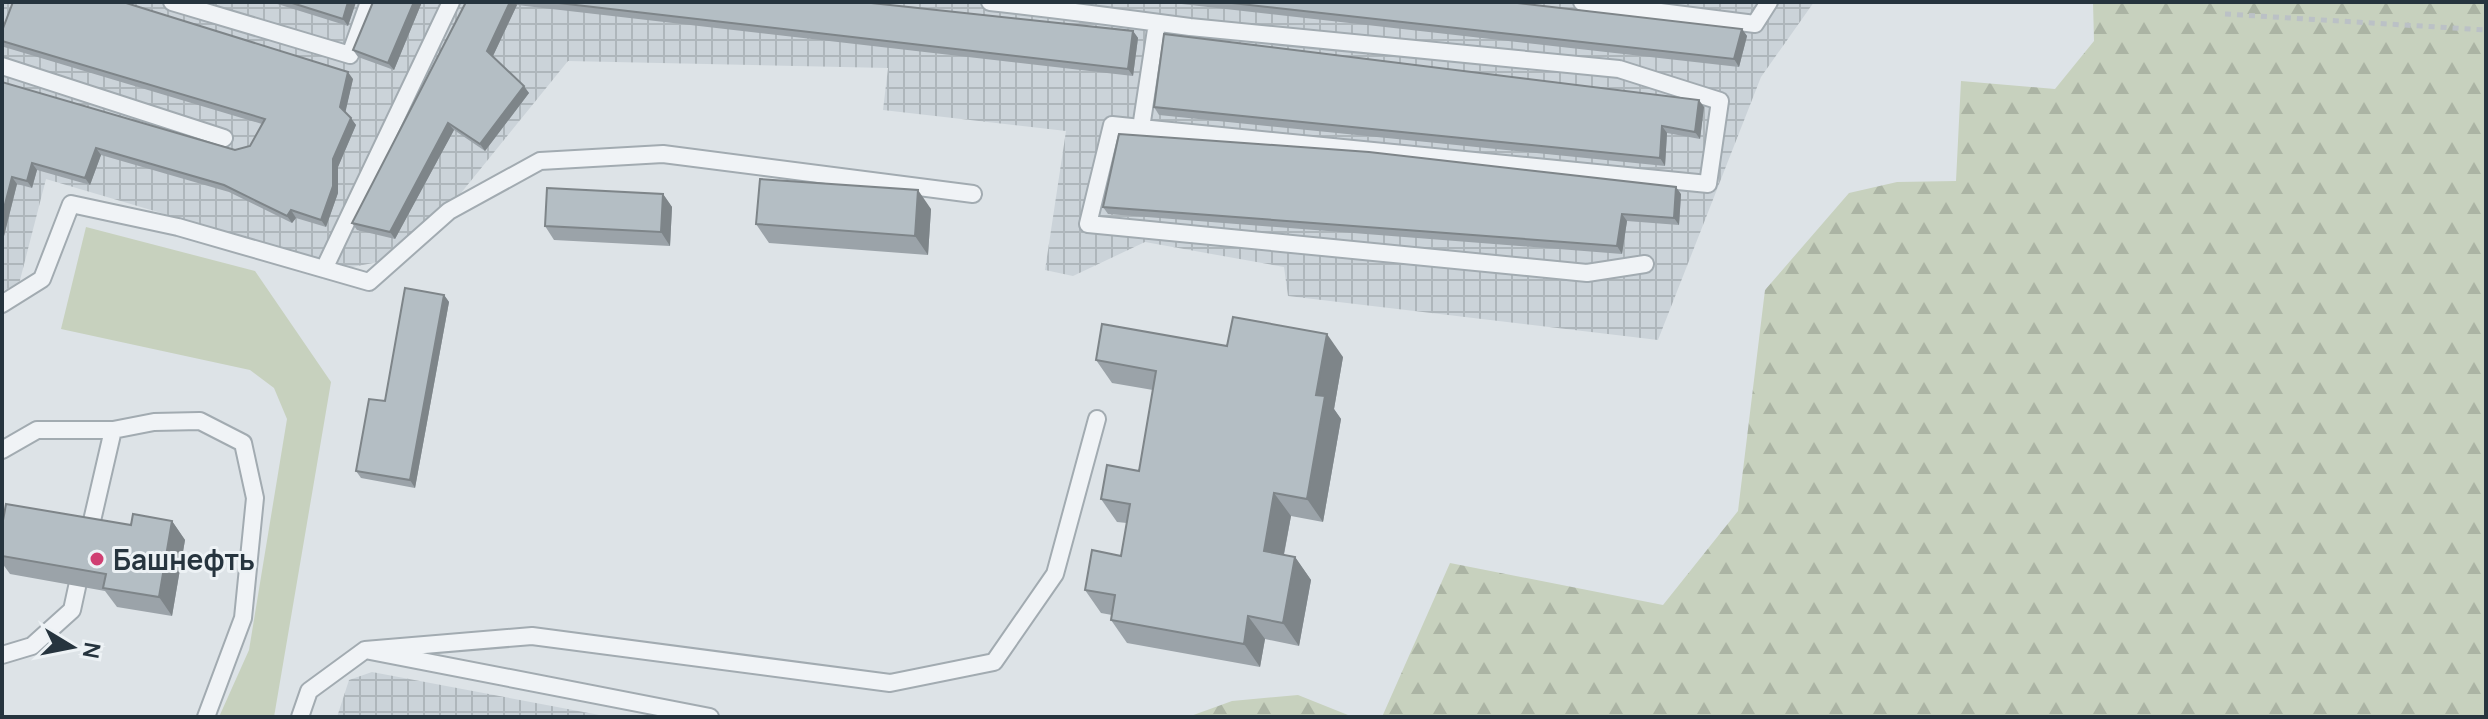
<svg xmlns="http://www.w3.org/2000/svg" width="2488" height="719" font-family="Manrope,sans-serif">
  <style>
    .industrial { fill: url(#industrial-grid) }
    .grass { fill: #c7d1be }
    .forest { fill: url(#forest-firs) }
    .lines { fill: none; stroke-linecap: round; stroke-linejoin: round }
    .service-casing { stroke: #a2abb1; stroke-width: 20 }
    .path { stroke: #bbc1c6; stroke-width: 5; stroke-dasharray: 6 6; stroke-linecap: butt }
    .service { stroke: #f0f3f6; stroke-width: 16 }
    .wall { fill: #9ba3a9 }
    .shaded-wall { fill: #7e8589 }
    .building { fill: #b4bec4; stroke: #7e8589; stroke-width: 2 }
    .poi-dot { fill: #d03f72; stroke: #edf2f5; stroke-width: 3 }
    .labels { text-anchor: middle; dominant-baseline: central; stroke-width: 6; stroke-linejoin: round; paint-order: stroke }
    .poi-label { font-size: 28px; font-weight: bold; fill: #26343e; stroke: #edf2f5; text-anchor: start }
  </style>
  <defs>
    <pattern id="industrial-grid" width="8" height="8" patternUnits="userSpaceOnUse" patternTransform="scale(2)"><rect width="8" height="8" fill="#cbd3d9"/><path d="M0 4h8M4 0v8" fill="none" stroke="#aeb6bb"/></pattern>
    <pattern id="forest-firs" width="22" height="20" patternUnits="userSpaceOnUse" patternTransform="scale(2)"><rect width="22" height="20" fill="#c7d1be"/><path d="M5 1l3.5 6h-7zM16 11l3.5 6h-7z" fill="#abb4a4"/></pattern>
  </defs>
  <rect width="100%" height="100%" fill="#dde3e7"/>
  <path class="industrial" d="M2 2H1814L1761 77 1658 340 1288 296 1284 267 1145 242 1073 276 1045 270 1066 131 883 110 888 68 568 61 410 256 347 268 46 179 19 284 2 291Z
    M372 672 610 717H337L349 680Z"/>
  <path class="grass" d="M86 227 255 271 331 382 274 717H219L249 650 287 419 274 388 250 370 61 329Z"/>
  <path class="forest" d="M2093 2H2486V717H1382L1450 563 1663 605 1738 511 1765 290 1849 193 1897 182 1956 181 1961 81 2055 89 2094 41Z
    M1298 695 1353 717H1188L1232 701Z"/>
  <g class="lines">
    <g class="service-casing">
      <path id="service" d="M172 2 350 55 369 2
        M990 2C1056 9 1123 18 1190 27L1619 69 1720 101 1708 184 1141 128 1157 23
        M1582 2 1755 24 1769 2
        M2 66 224 138
        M1141 128 1112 125 1088 224 1587 273 1645 264
        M324 269 451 2
        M2 304 42 279 71 204 178 227 369 282 449 211 540 161 663 154 973 194
        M2 450 37 430H113L154 422 200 421 243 443 255 498 243 618 206 717
        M88 538 113 430
        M365 650 532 636 890 683 994 662 1055 574 1097 419
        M2 655 32 646 72 610 82 564
        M300 717 309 691 365 650 710 717"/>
    </g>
    <path class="path" d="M2225 14 2486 30"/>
    <use href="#service" class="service"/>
  </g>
  <path class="wall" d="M271 2H356L348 26Z
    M373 2H422L394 70 358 57 353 50Z
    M466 2H862L1133 31 1138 38 1133 76 517 5 493 56 529 93 485 151 454 130 395 239 357 230 352 223Z
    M1164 2H1509L1742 29 1747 36 1739 67Z
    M2 31 353 79 345 112 356 125 338 167V193L326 227 296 218 292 223 229 192 101 155 90 185 37 170 32 188 17 184 2 244V82L235 150 250 146 262 124 4 47 2 44Z
    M1154 107H1704L1700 139 1667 133 1665 166 1159 115Z
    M663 194 672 207 670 246 554 240 545 226Z
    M1681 194 1679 225 1627 221 1622 254 1108 214 1103 207Z
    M931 209 928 255 769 243 756 224Z
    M444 295 449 302 415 488 361 478 356 471 385 401Z
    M1227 346 1343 357 1334 409 1341 419 1323 522 1291 516 1284 555 1295 557 1311 580 1299 646 1265 639 1260 667 1127 643 1111 620 1112 615 1101 613 1085 590 1121 556 1127 523 1117 522 1101 499 1139 471 1153 390 1112 383 1096 360Z
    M172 521 185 540 172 616 117 607 105 591 10 574 2 563V526L131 525Z"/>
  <path class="shaded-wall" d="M348 2H356L348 26 343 19Z
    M414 2H422L394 70 388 63Z
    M510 2H515L517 5 492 58 487 51Z
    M1742 29 1747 36 1739 67 1734 59Z
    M1133 31 1138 38 1133 76 1128 69Z
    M348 72 353 79 345 114 340 107Z
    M524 86 529 93 485 151 480 144Z
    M1699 100 1704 107 1700 139 1695 132Z
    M351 118 356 125 338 167V193L326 227 321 220 333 159Z
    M448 123 454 130 395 239 390 232Z
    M1662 126 1667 133 1665 166 1660 158Z
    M96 148 101 155 90 185 85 178Z
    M32 163 37 170 32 188 27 181Z
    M12 177 17 184 2 244V216Z
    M1676 187 1681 194 1679 225 1674 218Z
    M918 190 931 209 928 255 915 236Z
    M663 194 672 207 670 246 661 232Z
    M291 210 296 218 292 223 287 216Z
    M1622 214 1627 221 1622 254 1617 246Z
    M444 295 449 302 415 488 410 480Z
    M1327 334 1343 357 1334 409 1341 419 1323 522 1307 499 1316 395Z
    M1274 493 1291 516 1280 574 1264 551Z
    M172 521 185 540 172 616 159 597Z
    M1295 557 1311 580 1299 646 1283 623Z
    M1248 616 1265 639 1260 667 1244 644Z"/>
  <path class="building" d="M13 2H123L348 72 340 107 351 118 333 159V186L321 220 291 210 287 216 224 185 96 148 85 178 32 163 27 181 12 177 2 216V82L235 150 250 146 265 119 2 41V31Z
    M289 2H348L343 19Z
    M373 2H414L388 63 353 50Z
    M466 2H510L487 51 524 86 480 144 448 123 390 232 352 223Z
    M550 2H862L1133 31 1128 69Z
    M1223 2H1509L1742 29 1734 59Z
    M1164 34 1699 100 1695 132 1662 126 1660 158 1154 107Z
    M1119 134 1369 152 1676 187 1674 218 1622 214 1617 246 1103 207Z
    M760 179 918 190 915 236 756 224Z
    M547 188 663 194 661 232 545 226Z
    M405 288 444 295 410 480 356 471 369 399 385 401Z
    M1233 317 1327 334 1316 395 1325 396 1307 499 1274 493 1264 551 1295 557 1283 623 1248 616 1244 644 1111 620 1115 595 1085 590 1092 550 1121 556 1130 504 1101 499 1107 465 1139 471 1156 371 1096 360 1102 324 1227 346Z
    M6 504 131 525 133 514 172 521 159 597 103 588 106 574 2 556V526Z"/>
  <circle class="poi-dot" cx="97" cy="559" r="8"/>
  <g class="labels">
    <g class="poi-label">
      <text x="113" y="559">Башнефть</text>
    </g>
  </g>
  <rect width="2488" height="719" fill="none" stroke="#26343e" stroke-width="8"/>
  <g transform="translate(72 647) rotate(100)" stroke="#edf2f5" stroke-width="6" paint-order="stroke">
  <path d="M0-6L14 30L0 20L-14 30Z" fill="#26343e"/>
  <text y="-12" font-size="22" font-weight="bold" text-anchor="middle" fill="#26343e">N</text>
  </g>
</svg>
